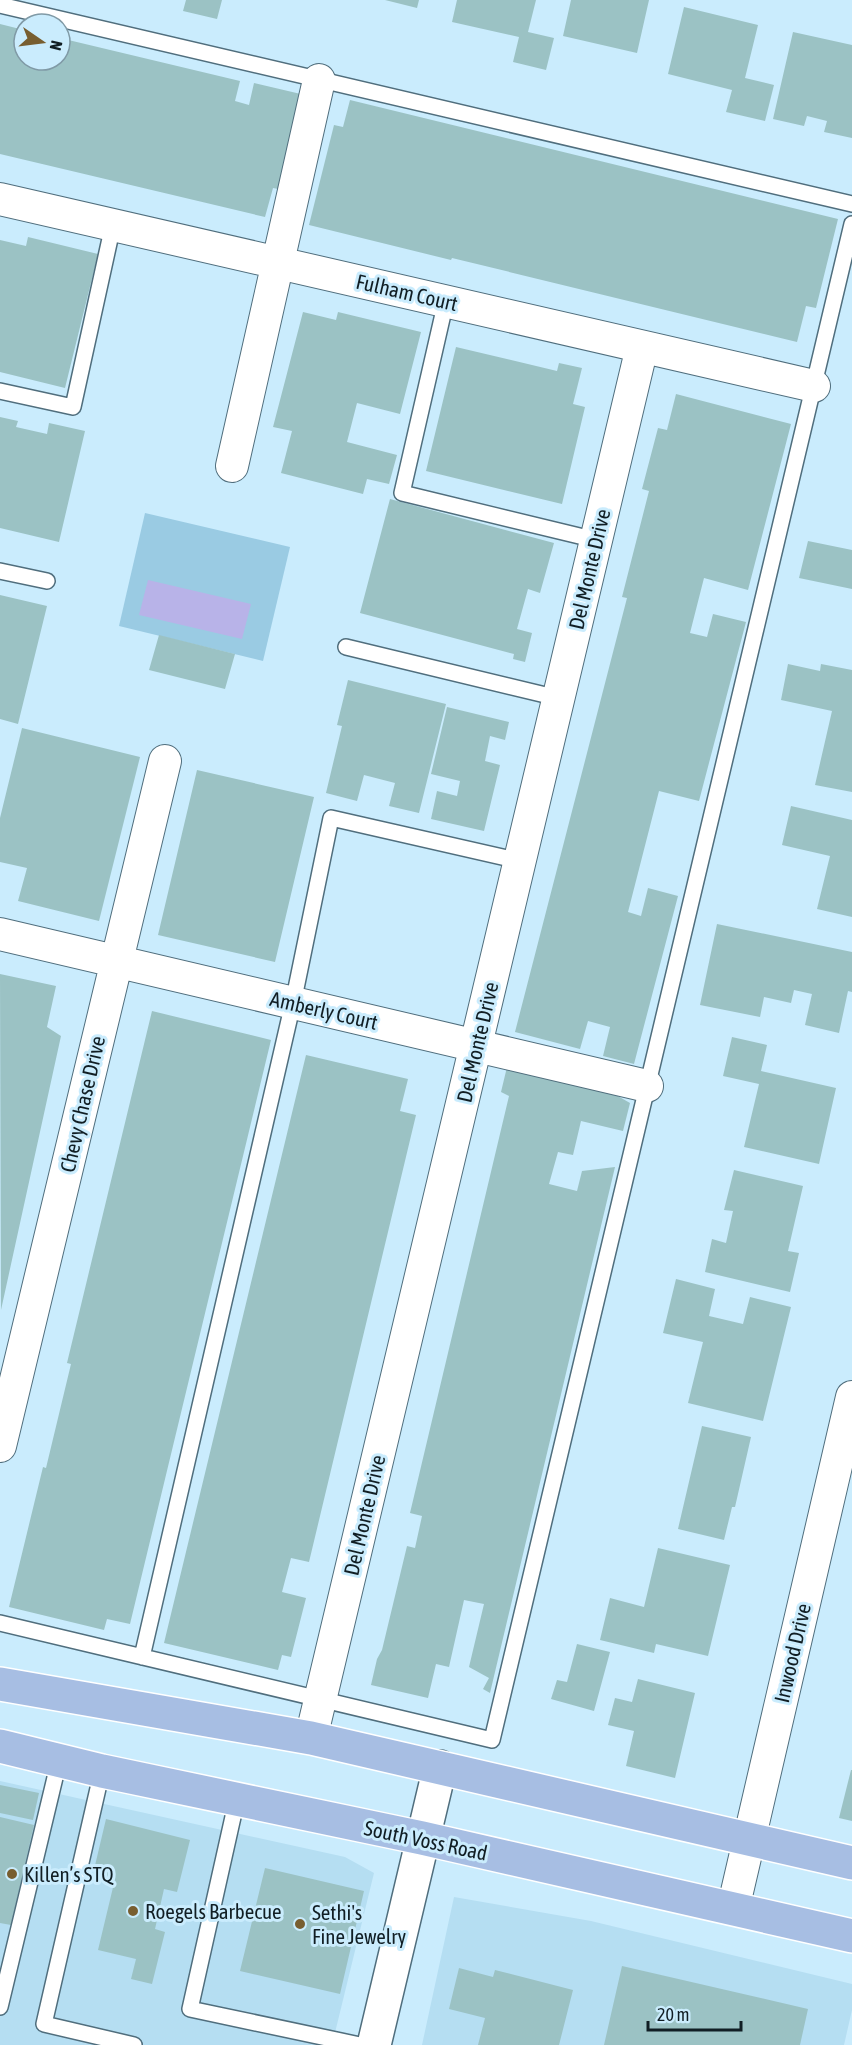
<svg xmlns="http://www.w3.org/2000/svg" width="852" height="2045" font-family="'Asap Condensed',sans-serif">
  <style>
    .built { fill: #b5def2 }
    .green { fill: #9acbe3 }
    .water { fill: #b8b3e8 }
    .building { fill: #9bc2c4 }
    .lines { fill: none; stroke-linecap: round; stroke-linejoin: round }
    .service-casing { stroke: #506e7d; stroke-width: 18 }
    .minor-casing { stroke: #506e7d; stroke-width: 34 }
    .tertiary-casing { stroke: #506e7d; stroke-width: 36 }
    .primary-casing { stroke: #fff; stroke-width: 36 }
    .service { stroke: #fff; stroke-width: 15 }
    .minor { stroke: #fff; stroke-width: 32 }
    .tertiary { stroke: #fff; stroke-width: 33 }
    .primary { stroke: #a7bee3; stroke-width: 33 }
    .poi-dot { fill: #785e30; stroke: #caecfd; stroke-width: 2 }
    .labels { text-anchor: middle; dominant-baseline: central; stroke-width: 6; stroke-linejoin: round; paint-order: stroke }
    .street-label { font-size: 21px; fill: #111e24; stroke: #caecfd }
    .poi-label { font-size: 21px; fill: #111e24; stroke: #caecfd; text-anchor: start }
  </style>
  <rect width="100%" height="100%" fill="#caecfd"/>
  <path class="built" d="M0 1781 345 1857 374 1873 332 2045H0Z
    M454 1897 591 1921 852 1984V2010L844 2045H422Z"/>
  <path class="green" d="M145 513 290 547 263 661 119 626Z"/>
  <path class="water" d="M148 580 251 604 242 639 139 615Z"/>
  <path class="building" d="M186 0H222L217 19 183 11Z
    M385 0H419L417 8Z
    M457 0H536L528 32 554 38 546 70 513 62 519 37 452 22Z
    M571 0H649L637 53 563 36Z
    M684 7 758 25 745 78 774 85 765 121 726 112 732 90 668 74Z
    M0 24 24 30V60H60V38L240 81 235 101 249 105 254 83 305 95 283 190 273 188 265 217 0 154Z
    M793 32 852 45V138L824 132 827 121 807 116 804 126 773 119Z
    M350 100 838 219 816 308 806 306 797 342 452 258 451 260 309 225 334 125 343 127Z
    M28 237 98 254 65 388 0 372V240L26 246Z
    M303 312 336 320 338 312 421 332 400 414 357 403 347 442 397 455 389 484 367 479 363 494 281 473 292 431 273 427Z
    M456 347 557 371 559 363 582 368 573 404 585 407 562 504 426 471Z
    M676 394 791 424 748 590 704 578 690 633 707 637 713 614 746 622 699 801 659 791 628 912 641 916 648 888 678 896 634 1064 603 1056 610 1027 588 1021 580 1049 515 1032 627 598 622 597 649 491 642 489 658 428 667 430Z
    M0 417 18 421 16 427 47 434 49 423 85 431 59 542 0 528Z
    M390 499 554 543 540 593 528 589 517 629 532 633 525 662 513 659 514 654 360 613Z
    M808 541 852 550V589L799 578Z
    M0 595 47 606 18 724 0 719Z
    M159 635 235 654 225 689 149 670Z
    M788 664 820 671 821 664 852 670V792L815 785 832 711 781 700Z
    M348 680 446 704 419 813 389 806 395 783 364 775 357 801 326 793 342 726 337 725Z
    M447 707 509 722 505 740 490 736 485 761 500 765 484 831 431 819 437 791 457 796 460 781 431 774Z
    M22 728 140 757 99 921 18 901 27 868 0 862V818Z
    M197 770 314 797 275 962 158 935Z
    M791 806 852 820V917L817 909 830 856 782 845Z
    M717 924 852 952V992L848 991 839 1033 805 1025 812 994 794 990 791 1003 764 997 760 1017 700 1005Z
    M0 974 56 986 47 1027 61 1036 1 1310Z
    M152 1011 271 1040 130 1624 107 1619 104 1630 9 1607 43 1467 46 1468 71 1364 67 1363Z
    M732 1037 767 1045 761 1071 836 1088 819 1164 744 1147 759 1084 723 1076Z
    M306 1055 408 1079 400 1111 416 1115 309 1562 291 1558 282 1592 306 1598 291 1657 282 1655 278 1670 164 1643Z
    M507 1067 609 1091 630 1103 623 1131 581 1121 573 1155 558 1152 549 1184 577 1191 582 1171 615 1167 490 1693 483 1689 489 1678 469 1667 484 1604 464 1600 449 1667 436 1664 428 1698 371 1685 377 1659 382 1650 407 1546 415 1548 422 1516 410 1513 509 1096 501 1092Z
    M734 1170 803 1186 788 1251 799 1253 790 1292 705 1272 712 1239 726 1243 733 1211 724 1210Z
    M676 1279 715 1289 709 1316 743 1324 750 1297 791 1307 763 1421 688 1403 703 1342 663 1333Z
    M702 1426 751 1437 735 1507H732L724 1540 678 1529Z
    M658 1548 730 1565 708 1656 656 1644 654 1653 600 1640 610 1598 644 1607Z
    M577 1644 610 1652 594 1711 551 1699 557 1680 567 1682Z
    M638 1679 695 1693 675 1778 626 1766 634 1731 608 1725 615 1698 632 1702Z
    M851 1770H852V1821L839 1818Z
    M0 1785 39 1793 33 1820 0 1813Z
    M0 1817 34 1825 11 1925 0 1923Z
    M106 1819 190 1840 177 1892 164 1889 155 1929 165 1932 152 1984 131 1979 136 1959 98 1950 115 1879 93 1874Z
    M265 1868 364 1891 340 1994 240 1971Z
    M622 1966 808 2009 800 2045H604Z
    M459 1968 493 1977 495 1970 573 1990 559 2045H478L485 2018 449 2009Z"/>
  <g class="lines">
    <g class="service-casing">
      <path id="service" d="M0 5 852 204
        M446 301 402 493 596 540
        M0 391 73 407 113 225
        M0 571 47 581
        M346 647 558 698
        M0 1623 492 1740 852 224
        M142 1657 293 1003 331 818 520 861
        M102 1771 44 2024 134 2045
        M237 1799 190 2009 360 2045
        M0 2007 59 1761"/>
    </g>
    <g class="minor-casing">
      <path id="minor" d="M0 199 814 386
        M232 466 319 80
        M0 934 647 1086
        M0 1446 165 761
        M311 1738 642 347
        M733 1909 852 1397"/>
    </g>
    <g class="tertiary-casing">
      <path id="tertiary" d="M374 2045 440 1767"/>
    </g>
    <g class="primary-casing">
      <path id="primary" d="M0 1684 311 1738 852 1863
        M0 1746 102 1771 422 1838 852 1936"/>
    </g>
    <use href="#service" class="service"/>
    <use href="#minor" class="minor"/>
    <use href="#tertiary" class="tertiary"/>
    <use href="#primary" class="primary"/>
  </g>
  <g class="poi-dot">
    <circle cx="12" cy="1874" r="6"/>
    <circle cx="133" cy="1911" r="6"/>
    <circle cx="300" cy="1924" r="6"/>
  </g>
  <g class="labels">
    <g class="street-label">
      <text transform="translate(407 292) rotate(13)">Fulham Court</text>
      <text transform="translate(589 569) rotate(-77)">Del Monte Drive</text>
      <text transform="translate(324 1010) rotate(13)">Amberly Court</text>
      <text transform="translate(477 1042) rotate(-77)">Del Monte Drive</text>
      <text transform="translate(82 1104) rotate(-77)">Chevy Chase Drive</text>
      <text transform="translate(364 1515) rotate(-77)">Del Monte Drive</text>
      <text transform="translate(792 1653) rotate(-77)">Inwood Drive</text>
      <text transform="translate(426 1840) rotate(12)">South Voss Road</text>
    </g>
    <g class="poi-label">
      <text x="24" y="1874">Killen’s STQ</text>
      <text x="145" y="1911">Roegels Barbecue</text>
      <text x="312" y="1912">Sethi's<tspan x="312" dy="24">Fine Jewelry</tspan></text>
    </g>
  </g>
  <g transform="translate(42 42) rotate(104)"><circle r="28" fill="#caecfd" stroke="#809aa6" stroke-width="1.5"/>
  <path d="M0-4.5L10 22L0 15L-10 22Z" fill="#785e30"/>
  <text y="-9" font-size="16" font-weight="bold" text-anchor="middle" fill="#111e24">N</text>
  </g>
  <path d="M648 2021v9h93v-9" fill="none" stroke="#111e24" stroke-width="3"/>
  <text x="657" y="2021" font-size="18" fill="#111e24" stroke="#caecfd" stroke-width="4.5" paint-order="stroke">20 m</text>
</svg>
